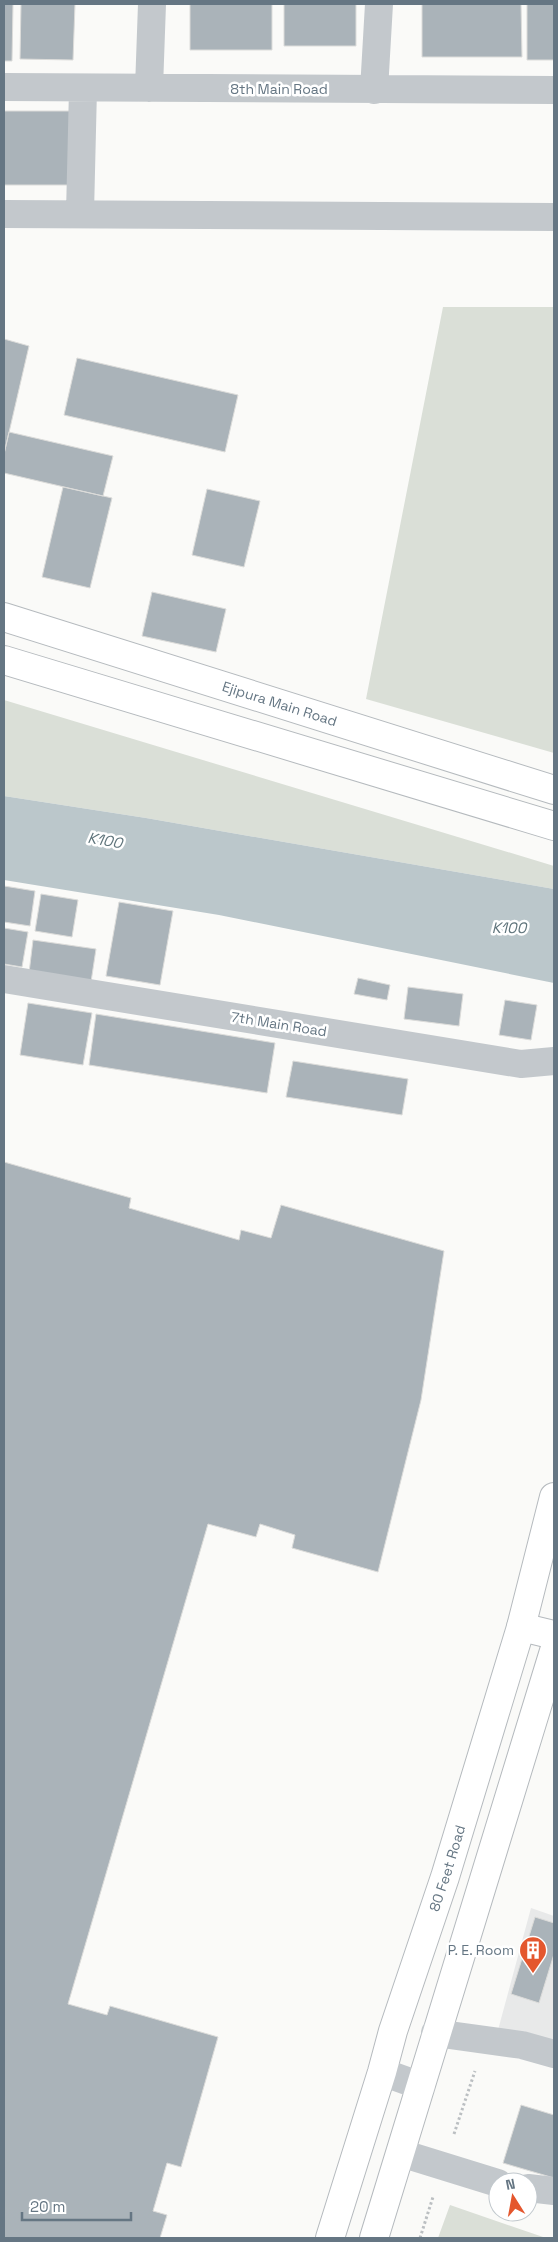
<svg xmlns="http://www.w3.org/2000/svg" width="558" height="2242" font-family="'Space Grotesk',sans-serif">
  <style>
    .built { fill: #e8e9e9 }
    .green { fill: #dadfd7 }
    .water { fill: #bbc7cb }
    .building { fill: #aab3b9; stroke: #dcdcda }
    .lines { fill: none; stroke-linecap: round; stroke-linejoin: round }
    .major-casing { stroke: #b5babe; stroke-width: 30 }
    .path { stroke: #bbbfc2; stroke-width: 3; stroke-dasharray: 2.5 2.5; stroke-linecap: butt }
    .minor { stroke: #c3c8cc; stroke-width: 28 }
    .major { stroke: #fff; stroke-width: 28 }
    .labels { text-anchor: middle; dominant-baseline: central; stroke-width: 5; stroke-linejoin: round; paint-order: stroke }
    .street-label { font-size: 14px; fill: #657683; stroke: #fff }
    .poi-label { font-size: 14px; fill: #657683; stroke: #fff; text-anchor: end }
    .water-label { font-size: 15px; font-style: italic; fill: #60757c; stroke: #fff }
  </style>
  <rect width="100%" height="100%" fill="#fafaf8"/>
  <path class="built" d="M531 1908 554 1916V2043L498 2030Z"/>
  <path class="green" d="M443 307H554V753L366 699Z
    M4 700 554 866V889L146 818 4 796Z
    M450 2205 546 2238H438Z"/>
  <path class="water" d="M4 796 146 818 554 889V983L219 915 4 880Z"/>
  <path class="building" d="M4 4H13L12 61H4Z
    M21 4H75L73 60 20 59Z
    M190 4H272V50H190Z
    M284 4H356V46H284Z
    M422 4H521L522 57H422Z
    M527 4H554V60H527Z
    M4 111H75V185H4Z
    M4 339 29 346 4 454Z
    M77 358 238 395 225 452 64 415Z
    M9 432 113 456 103 496 4 473V454Z
    M63 487 112 498 90 588 42 577Z
    M207 489 260 501 244 567 192 555Z
    M152 592 226 609 216 652 142 636Z
    M4 886 35 891 30 926 4 922Z
    M41 894 78 900 72 937 35 931Z
    M119 902 173 911 160 985 106 976Z
    M4 928 28 932 22 967 4 964Z
    M33 940 96 949 91 982 29 973Z
    M358 978 390 985 387 1000 354 994Z
    M408 987 463 994 459 1026 404 1019Z
    M505 1000 537 1005 531 1040 499 1035Z
    M28 1003 92 1013 83 1065 20 1055Z
    M96 1014 275 1043 267 1093 89 1065Z
    M293 1061 408 1079 402 1115 286 1097Z
    M4 1162 131 1198 129 1208 239 1240 241 1230 271 1238 281 1205 444 1251 421 1400 378 1572 292 1548 295 1535 260 1524 256 1537 208 1524 68 2004 107 2015 110 2006 218 2037 181 2167 167 2163 153 2211 167 2215 160 2238H4Z
    M535 1917 554 1923V1954L539 2003 511 1994Z
    M521 2105 554 2115V2178L503 2163Z"/>
  <g class="lines">
    <g class="major-casing">
      <g id="major">
        <path id="s1" d="M4 617 554 790"/>
        <path d="M4 660 554 826"/>
        <path d="M521 1627 554 1635"/>
        <path id="s2" d="M330 2238 382 2072 393 2031 445 1877 521 1627 554 1497"/>
        <path d="M374 2238 554 1651"/>
      </g>
    </g>
    <path class="path" d="M454 2134 475 2071
      M420 2238 433 2197"/>
    <path class="minor" d="M4 87 554 90
      M149 88 152 4
      M374 90 379 4
      M80 213 83 89
      M4 214 554 217
      M4 979 521 1064 554 1061
      M435 2033 522 2045 554 2054
      M382 2072 421 2086
      M401 2153 498 2183
      M528 2188 554 2191"/>
    <use href="#major" class="major"/>
  </g>
  <defs>
    <g id="building-pin" transform="scale(1.4375)"><path d="M0 17L-7.5 6A9.5 9.5 0 1 1 7.5 6Z" fill="#e4572e" stroke="#fff"/><path d="M-4-6H4V6H1V3H-1V6H-4ZM-2.5-4.3h1.7v1.8h-1.7ZM.8-4.3h1.7v1.8H.8ZM-2.5-1h1.7V.8h-1.7ZM.8-1h1.7V.8H.8Z" fill="#fff"/></g>
  </defs>
  <g fill-rule="evenodd">
    <use href="#building-pin" x="533" y="1950"/>
  </g>
  <g class="labels">
    <g class="street-label">
      <text x="279" y="89">8th Main Road</text>
      <text stroke="none"><textPath href="#s1" startOffset="289">Ejipura Main Road</textPath></text>
      <text transform="translate(279 1024) rotate(9)">7th Main Road</text>
      <text stroke="none"><textPath href="#s2" startOffset="388">80 Feet Road</textPath></text>
    </g>
    <g class="poi-label">
      <text x="514" y="1950">P. E. Room</text>
    </g>
    <g class="water-label">
      <text transform="translate(105 840) rotate(10)">K100</text>
      <text x="509" y="927">K100</text>
    </g>
  </g>
  <rect width="558" height="2242" fill="none" stroke="#657683" stroke-width="10"/>
  <g transform="translate(513 2197) rotate(349)"><circle r="24" fill="#ffffff" stroke="#c1c8cd"/>
  <path d="M0-4L9 19L0 12L-9 19Z" fill="#e4572e"/>
  <text y="-8" font-size="14" font-weight="bold" text-anchor="middle" fill="#657683">N</text>
  </g>
  <path d="M22 2212v8h109v-8" fill="none" stroke="#657683" stroke-width="2.5"/>
  <text x="30" y="2212" font-size="15" fill="#657683" stroke="#ffffff" stroke-width="4" paint-order="stroke">20 m</text>
</svg>
